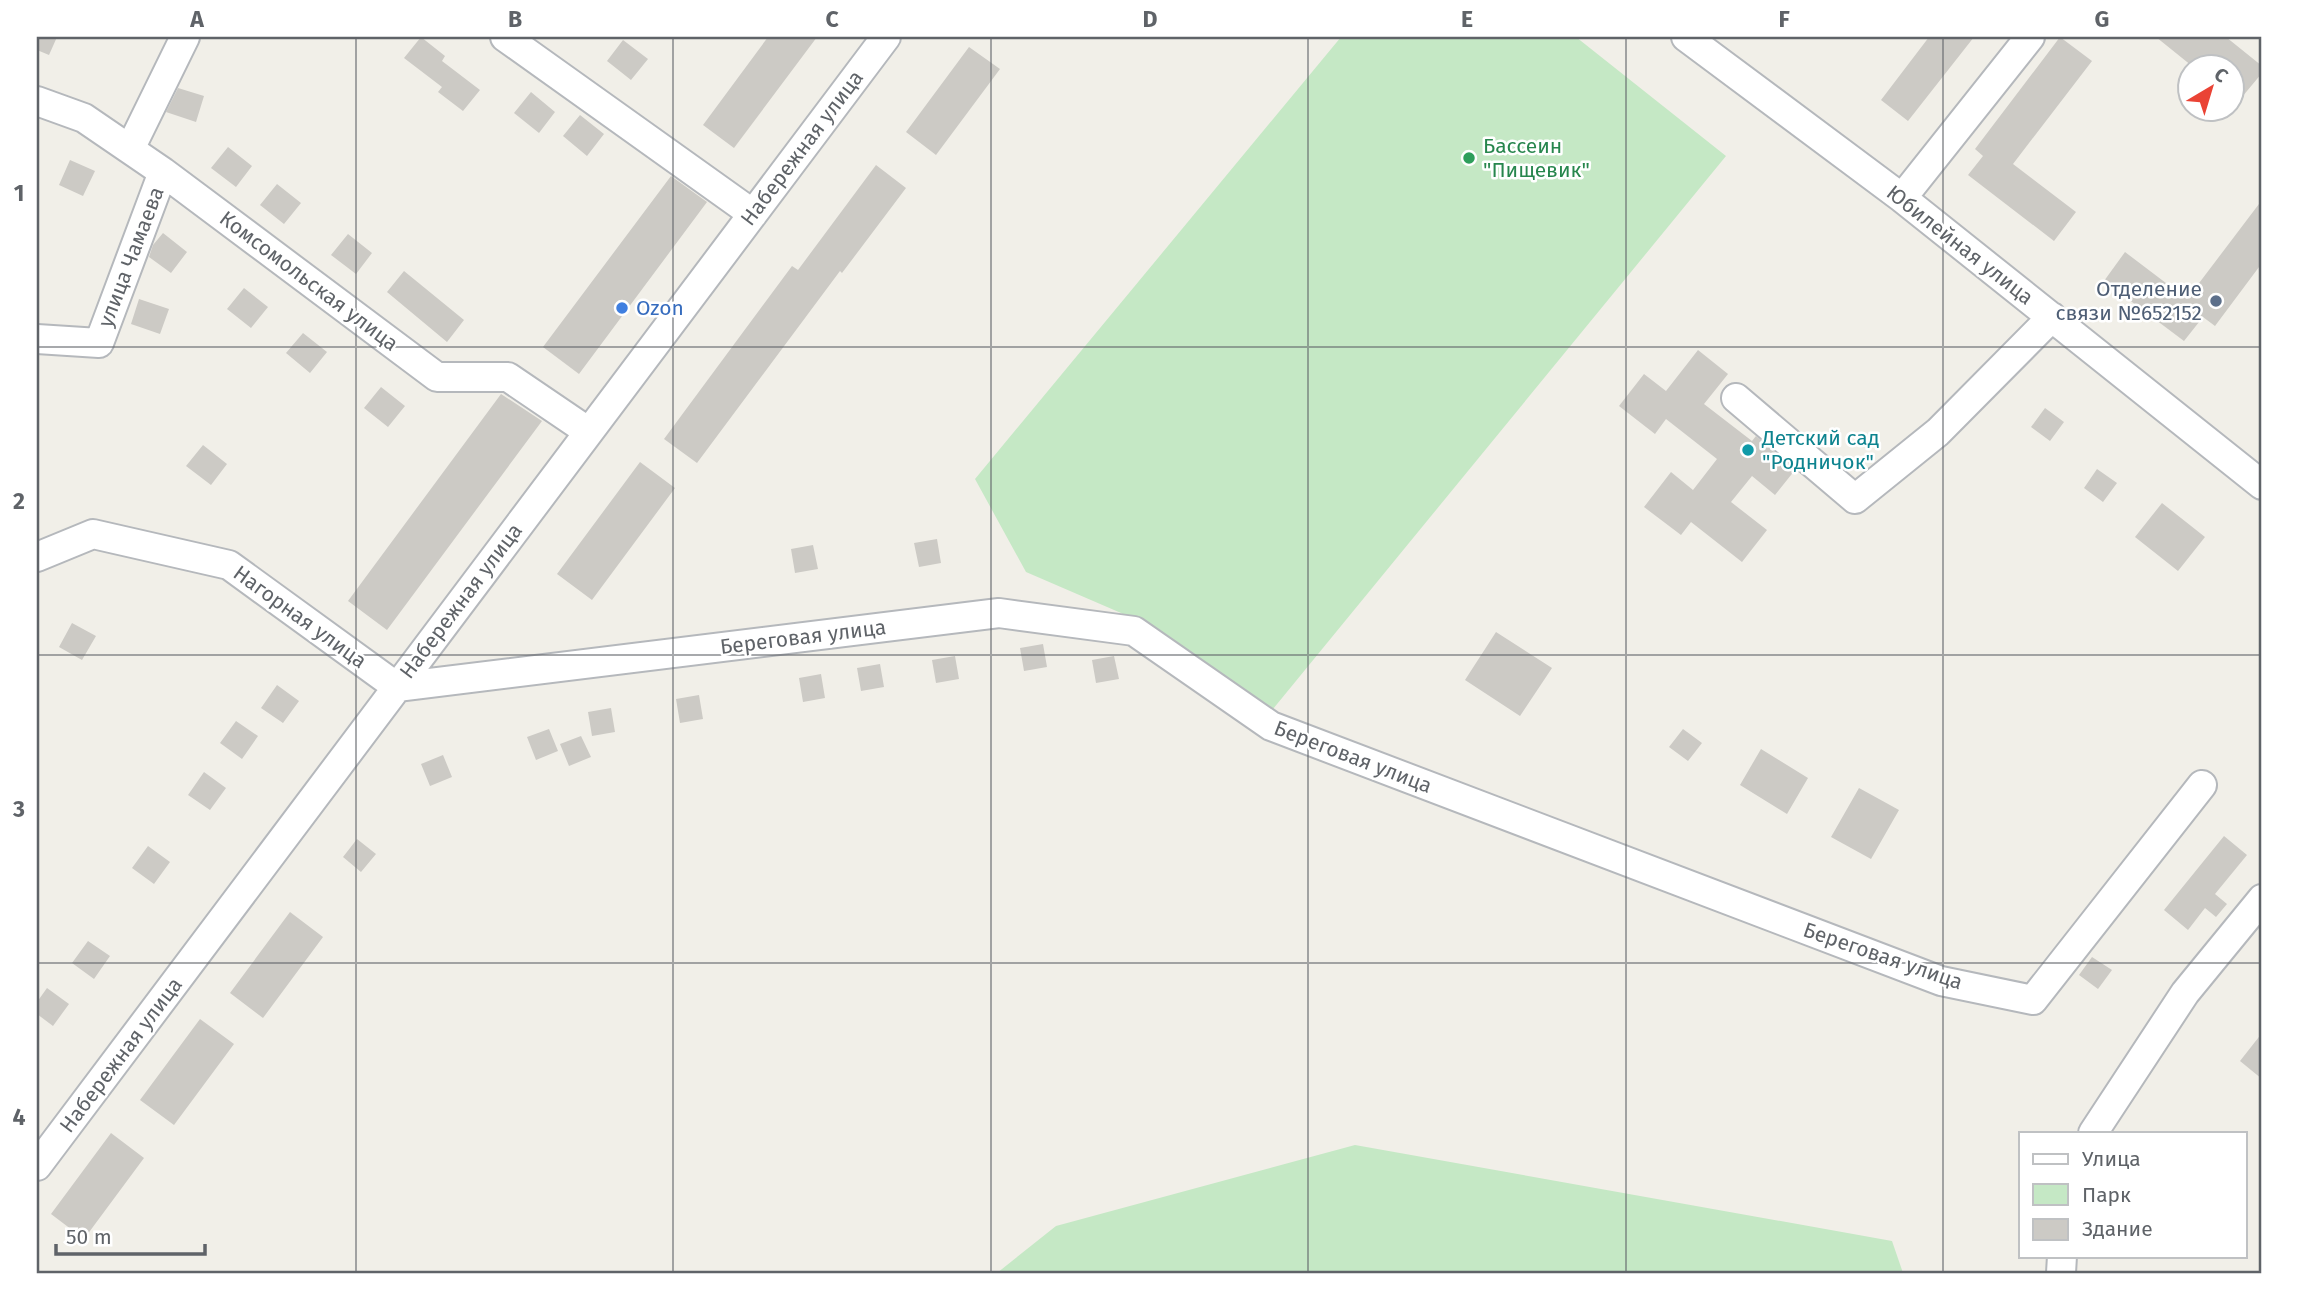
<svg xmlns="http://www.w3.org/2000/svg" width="2299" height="1310" font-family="'Fira Sans',sans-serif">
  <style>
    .green { fill: #c5e8c5 }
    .building { fill: #cccac5 }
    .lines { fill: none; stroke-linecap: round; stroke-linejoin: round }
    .minor-casing { stroke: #b5b8bc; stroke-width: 32 }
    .minor { stroke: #fff; stroke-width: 28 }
    .grid { fill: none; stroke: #5f6368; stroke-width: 2; stroke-opacity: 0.55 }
    .leisure-dot { fill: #2e9e5b; stroke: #fff; stroke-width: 2.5 }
    .service-dot { fill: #5c6f8a; stroke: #fff; stroke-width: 2.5 }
    .shop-dot { fill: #3f7fe0; stroke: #fff; stroke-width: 2.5 }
    .culture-dot { fill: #0f9aa8; stroke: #fff; stroke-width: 2.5 }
    .labels { text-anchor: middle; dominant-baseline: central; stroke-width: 5; stroke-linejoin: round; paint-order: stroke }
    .leisure-label { font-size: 21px; fill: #27864d; stroke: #fff; text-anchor: start }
    .street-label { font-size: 21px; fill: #5f6368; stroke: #fff }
    .service-label { font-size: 21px; fill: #4e5e75; stroke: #fff; text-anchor: end }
    .shop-label { font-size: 21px; fill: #366cbe; stroke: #fff; text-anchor: start }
    .culture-label { font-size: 21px; fill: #0d838f; stroke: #fff; text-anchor: start }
    .neatline { fill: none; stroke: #5f6368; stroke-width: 2.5 }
    .grid-label { font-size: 23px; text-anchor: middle; font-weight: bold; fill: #5f6368 }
  </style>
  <rect width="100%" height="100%" fill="#f1efe8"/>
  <path class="green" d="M1341 37H1576L1726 156 1273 709 1121 613 1026 572 975 479Z
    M1355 1145 1892 1241 1903 1273H997L1056 1226Z"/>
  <path class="building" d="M37 37H57L49 55 37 50Z
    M421 37 445 56 442 61 480 90 463 111 438 92 442 87 404 58Z
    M768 37H817L734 148 703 125Z
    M1929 37H1974L1908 121 1881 100Z
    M2060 37 2092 61 2013 164 2076 212 2054 241 1968 175 1983 156 1975 149Z
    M2156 37H2226L2262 66V73L2232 109V66H2192Z
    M623 40 648 59 631 80 607 61Z
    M969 47 1000 69 936 155 906 132Z
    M178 88 204 96 196 122 166 112Z
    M531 92 555 112 539 133 514 113Z
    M580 115 604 134 587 156 563 136Z
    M228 147 252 166 236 187 211 168Z
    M70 160 95 171 83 196 59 185Z
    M876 165 906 188 842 273 840 271 697 463 664 439 792 266 798 270Z
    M671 176 707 202 579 374 543 347Z
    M277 184 301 203 284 224 260 205Z
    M2262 200V263L2215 326 2203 317 2184 341 2104 281 2125 252 2187 299Z
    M163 233 187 252 171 273 149 257 153 245Z
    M348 234 372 253 356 274 331 255Z
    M404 271 464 320 447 342 387 292Z
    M244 288 268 307 251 328 227 309Z
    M139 299 169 309 160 334 131 324Z
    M303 333 327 352 310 373 286 353Z
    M1698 350 1728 374 1704 404 1752 441 1756 436 1795 470 1775 495 1752 476 1731 502 1767 530 1742 562 1691 522 1681 535 1644 507 1671 472 1693 490 1717 459 1666 419 1655 434 1619 406 1644 374 1666 391Z
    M381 387 405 406 388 427 364 408Z
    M501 394 542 421 387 630 348 601Z
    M2045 408 2064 422 2050 441 2031 427Z
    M203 445 227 464 211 485 186 466Z
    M640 462 675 488 592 600 557 574Z
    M2097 469 2117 483 2103 502 2084 488Z
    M2162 503 2205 537 2178 571 2135 537Z
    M937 539 941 563 919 567 914 543Z
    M813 545 818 569 795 573 791 549Z
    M72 623 96 636 82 660 59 647Z
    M1496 632 1552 668 1520 716 1465 680Z
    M1043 644 1047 667 1024 671 1020 648Z
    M955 656 959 679 936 683 932 660Z
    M1114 656 1119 679 1096 683 1092 660Z
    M880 664 884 687 861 691 857 668Z
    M821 674 825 698 803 702 799 678Z
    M277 685 299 701 283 723 261 708Z
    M699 695 703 719 680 723 676 699Z
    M611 708 615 732 592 736 588 712Z
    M236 721 258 736 242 759 220 743Z
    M549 729 558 751 536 760 527 737Z
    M1683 729 1702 743 1688 761 1669 747Z
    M581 736 591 757 569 766 560 744Z
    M1761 749 1808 778 1787 814 1740 785Z
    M443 755 452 777 430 786 421 764Z
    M204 772 226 788 210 810 188 795Z
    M1859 788 1899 810 1871 859 1831 837Z
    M2224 836 2247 855 2215 894 2227 904 2216 917 2205 908 2188 930 2164 910Z
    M357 839 376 854 361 872 343 857Z
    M148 846 170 862 154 884 132 868Z
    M290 912 323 937 263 1018 230 993Z
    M88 941 110 956 94 979 72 963Z
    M2092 957 2112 970 2098 989 2079 975Z
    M47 988 69 1004 53 1026 37 1014V1002Z
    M200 1019 234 1044 174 1125 140 1100Z
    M2262 1033V1079L2240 1061Z
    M111 1133 144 1158 84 1239 51 1214Z"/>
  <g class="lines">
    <g class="minor-casing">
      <path id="minor" d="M505 37 753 214
        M1686 37 1902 198 2262 485
        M37 101 84 118 163 172 437 377H508L589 432
        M130 149 185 37
        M1902 198 2030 37
        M37 339 99 343 163 172
        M1736 398 1855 499 1938 432 2052 317
        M37 557 93 534 229 565 397 687 999 613 1134 631 1271 726 1941 981 2033 1000 2202 785
        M2093 1133 2185 993 2262 899
        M37 1166 886 37
        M2061 1273 2062 1256"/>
    </g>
    <use href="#minor" class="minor"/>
  </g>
  <path class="grid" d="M356 37V1273M673 37V1273M991 37V1273M1308 37V1273M1626 37V1273M1943 37V1273M37 347H2262M37 655H2262M37 963H2262"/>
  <circle class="leisure-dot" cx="1469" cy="158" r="7"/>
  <circle class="service-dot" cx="2216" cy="301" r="7"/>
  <circle class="shop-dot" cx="622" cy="308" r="7"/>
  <circle class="culture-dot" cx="1748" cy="450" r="7"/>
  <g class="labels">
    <g class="leisure-label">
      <text x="1483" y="146">Бассеин<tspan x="1483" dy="24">"Пищевик"</tspan></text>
    </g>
    <g class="street-label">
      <text transform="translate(802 148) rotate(-53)">Набережная улица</text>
      <text transform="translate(1960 245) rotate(38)">Юбилейная улица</text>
      <text transform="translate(131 257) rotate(-69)">улица Чамаева</text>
      <text transform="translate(309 281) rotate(37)">Комсомольская улица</text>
      <text transform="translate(461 601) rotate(-53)">Набережная улица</text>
      <text transform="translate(300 617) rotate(36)">Нагорная улица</text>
      <text transform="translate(803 637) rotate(-7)">Береговая улица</text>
      <text transform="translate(1353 757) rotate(21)">Береговая улица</text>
      <text transform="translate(1883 956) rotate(19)">Береговая улица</text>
      <text transform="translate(121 1055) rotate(-53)">Набережная улица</text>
    </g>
    <g class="service-label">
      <text x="2202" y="289">Отделение<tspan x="2202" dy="24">связи №652152</tspan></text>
    </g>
    <g class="shop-label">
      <text x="636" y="308">Ozon</text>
    </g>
    <g class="culture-label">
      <text x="1762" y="438">Детский сад<tspan x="1762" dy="24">"Родничок"</tspan></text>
    </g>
  </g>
  <rect width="2299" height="1310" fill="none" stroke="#ffffff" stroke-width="77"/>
  <rect x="2019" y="1132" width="228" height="126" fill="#ffffff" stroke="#bfc1c3" stroke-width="2"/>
  <rect x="2033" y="1154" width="35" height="10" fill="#ffffff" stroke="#bfc1c3" stroke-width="2"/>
  <text x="2082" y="1166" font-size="21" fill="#5f6368">Улица</text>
  <rect x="2033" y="1184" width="35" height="21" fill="#c5e8c5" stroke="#bfc1c3" stroke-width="2"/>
  <text x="2082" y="1202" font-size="21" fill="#5f6368">Парк</text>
  <rect x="2033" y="1219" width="35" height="21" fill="#cccac5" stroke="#bfc1c3" stroke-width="2"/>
  <text x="2082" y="1236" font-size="21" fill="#5f6368">Здание</text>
  <g transform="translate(2211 88) rotate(38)"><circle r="33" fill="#ffffff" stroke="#bfc1c3" stroke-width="2"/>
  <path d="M0-5L12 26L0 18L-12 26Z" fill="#ea4335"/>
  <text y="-10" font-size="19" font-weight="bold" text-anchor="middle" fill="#5f6368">С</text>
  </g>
  <path d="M56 1244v10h149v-10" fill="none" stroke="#5f6368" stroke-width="3.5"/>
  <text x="66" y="1244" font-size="21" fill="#5f6368" stroke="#ffffff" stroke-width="5" paint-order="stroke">50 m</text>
  <rect x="38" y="38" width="2222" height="1234" class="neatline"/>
  <g class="grid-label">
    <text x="197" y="27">A</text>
    <text x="515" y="27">B</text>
    <text x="832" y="27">C</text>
    <text x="1150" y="27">D</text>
    <text x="1467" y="27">E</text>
    <text x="1784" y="27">F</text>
    <text x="2102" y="27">G</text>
    <text x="19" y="201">1</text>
    <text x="19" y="509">2</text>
    <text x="19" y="817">3</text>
    <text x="19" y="1125">4</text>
  </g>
</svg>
